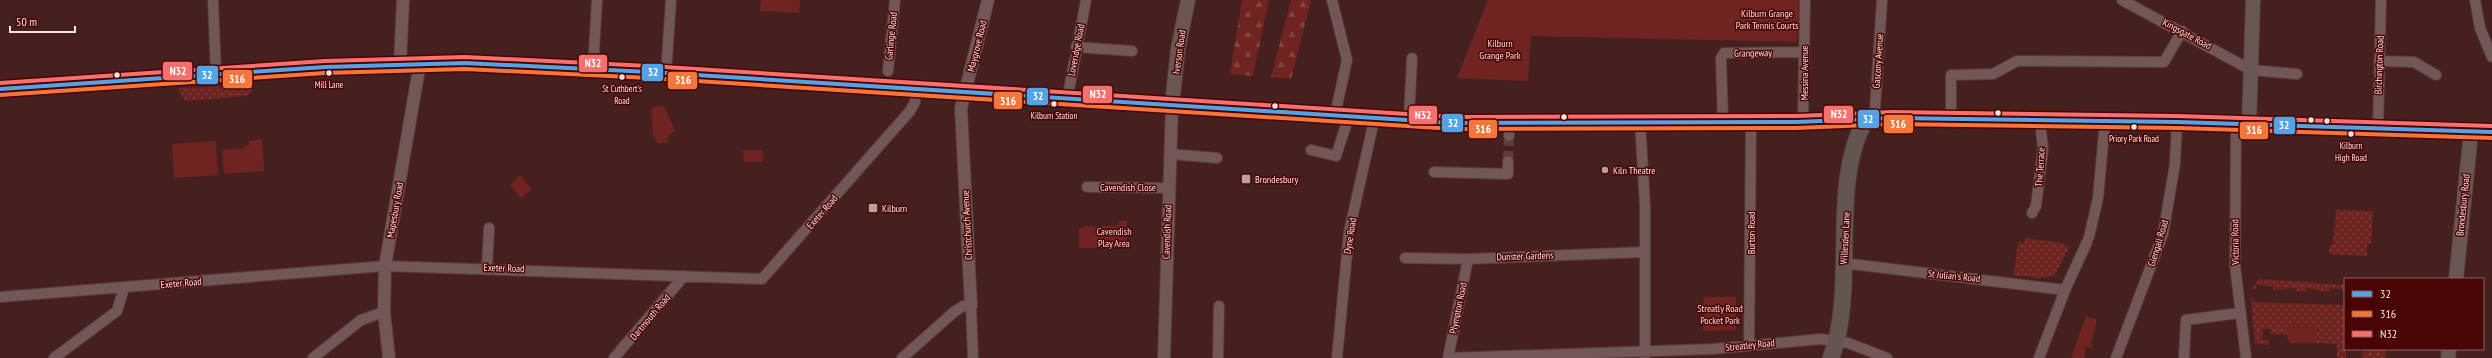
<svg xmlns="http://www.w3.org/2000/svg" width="2492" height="358" font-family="'PT Sans Narrow',sans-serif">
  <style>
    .grass { fill: url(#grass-dots) }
    .forest { fill: url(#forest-firs) }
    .green { fill: #702421 }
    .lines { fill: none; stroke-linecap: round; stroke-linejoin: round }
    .minor-tunnel { stroke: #613d3c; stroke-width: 10; stroke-dasharray: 10 5; stroke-linecap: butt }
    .minor-casing { stroke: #563c3b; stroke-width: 12 }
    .tertiary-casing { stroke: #563c3b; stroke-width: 14 }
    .secondary-casing { stroke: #563c3b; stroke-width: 16 }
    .primary-casing { stroke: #563c3b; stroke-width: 18 }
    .minor { stroke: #735755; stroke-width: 10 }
    .tertiary { stroke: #735755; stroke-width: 12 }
    .secondary { stroke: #6b5752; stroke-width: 14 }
    .primary { stroke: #64564e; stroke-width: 16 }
    .bus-1-casing { stroke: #490406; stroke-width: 7 }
    .bus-2-casing { stroke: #490406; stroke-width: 7 }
    .bus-3-casing { stroke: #490406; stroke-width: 7 }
    .bus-1 { stroke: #53a3e8; stroke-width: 4 }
    .bus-2 { stroke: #f5763a; stroke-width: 4 }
    .bus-3 { stroke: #f8706d; stroke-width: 4 }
    .bus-dot { fill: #fce2de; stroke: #490406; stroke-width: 1.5 }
    .poi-dot { fill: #bc9e9b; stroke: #490406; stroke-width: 1.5 }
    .labels { text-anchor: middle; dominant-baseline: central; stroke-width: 3; stroke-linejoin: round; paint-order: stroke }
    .bus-label { font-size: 9px; fill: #fce2de; stroke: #490406 }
    .park-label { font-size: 10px; fill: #fadbd6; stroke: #490406 }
    .street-label { font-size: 10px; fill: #fce2de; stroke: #490406 }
    .poi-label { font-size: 10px; fill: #fce2de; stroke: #490406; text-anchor: start }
    .line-badge { stroke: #490406; stroke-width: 1.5 }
    .badge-label { font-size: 11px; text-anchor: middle; font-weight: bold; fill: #fff }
  </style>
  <defs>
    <pattern id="grass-dots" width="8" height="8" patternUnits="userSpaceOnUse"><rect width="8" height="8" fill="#702421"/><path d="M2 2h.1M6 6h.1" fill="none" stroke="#854441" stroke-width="1.8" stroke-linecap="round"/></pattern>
    <pattern id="forest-firs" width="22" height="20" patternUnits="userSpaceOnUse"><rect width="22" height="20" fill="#702421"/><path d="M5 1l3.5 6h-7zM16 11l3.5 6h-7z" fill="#854441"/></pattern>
  </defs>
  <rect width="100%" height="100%" fill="#46201f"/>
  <path class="grass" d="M253 85 251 93 246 96 185 101 178 88Z
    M2336 210 2373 211 2371 244H2367V256L2329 254 2330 245H2333Z
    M2025 238 2062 243 2069 248 2054 276 2040 278 2014 275 2018 242 2025 243Z
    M2259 279 2345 285V292H2342V289L2330 288 2329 292 2306 288V291H2296L2295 288 2273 290V286L2256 285V289H2252Z
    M2253 297V302L2345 305 2346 358H2337V344L2317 343V327L2287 325 2286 334H2270L2271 329H2263L2262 340H2269V345L2255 344 2251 299Z
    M2363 349H2386L2385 358H2362Z"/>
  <path class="forest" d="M1242 0H1269L1253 76 1230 74Z
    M1291 0H1311L1291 79 1271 77Z"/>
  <path class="green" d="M761 0H800L799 13 760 11Z
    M1488 0H1799L1797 42 1531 36 1528 81 1457 78Z
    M657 106H664L675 131 668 135V142L658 143 653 136 651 108Z
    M262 139 264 171 224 174 222 150 244 148V146L249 145V141Z
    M216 141 218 175 174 178 172 144Z
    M743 150H763V162H744Z
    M520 175 532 189 521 198 510 185Z
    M1119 221H1127V248H1079V228H1084V226H1118Z
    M1704 297H1736V330L1703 331Z
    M2086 316 2097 319 2091 345 2095 349 2085 347V358H2071Z
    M2287 325 2317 327V343H2290L2286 334Z"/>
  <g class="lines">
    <path class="minor-tunnel" d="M1508 161 1509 136"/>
    <g class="minor-casing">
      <path id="minor" d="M213 0 216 74
        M1332 0 1347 60 1335 115
        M2122 0 2251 70 2297 74
        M2475 0 2480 28 2492 57
        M1076 47 1132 51
        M2379 61 2414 62 2436 75
        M593 69 597 0
        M888 71 895 0
        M666 74 671 0
        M1067 100 1086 0
        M1409 118 1412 58
        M1866 119 1875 109 1882 0
        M1951 119V75L1993 74 2017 61 2164 62 2182 31
        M1640 121 1645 206V358
        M1723 122 1721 58 1724 53 1803 52
        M1803 122 1805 0
        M2236 125 2235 265 2246 358
        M2378 129 2381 0
        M1509 136 1510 122
        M1311 150 1336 156 1349 116
        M1170 154 1217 158
        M1434 172 1508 174V161
        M1087 187 1169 188
        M2032 213 2036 206 2043 149 2040 120
        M2089 237 2098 198 2105 121
        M1405 258 1468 259 1645 252
        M1468 259 1448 358 1713 349 1821 339 1848 343 1887 358
        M1843 263 2065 290
        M487 268 489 228
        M0 297 385 266 762 279 910 111 915 102 916 89
        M1749 344 1751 122
        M54 358 117 311 124 288
        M313 358 361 320 384 312
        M614 358 684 276
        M902 358 954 312 963 306H971L973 358
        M1218 358 1219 306
        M1337 358 1349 232 1375 116
        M2039 358 2065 290 2087 242
        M2116 358 2163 234 2175 164 2177 122
        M2184 358 2186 320 2239 313"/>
    </g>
    <g class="tertiary-casing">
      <path id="tertiary" d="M400 64 403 0
        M971 306 961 108 988 0
        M389 358 384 312 385 266 420 63
        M1164 358 1172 105"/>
    </g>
    <g class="secondary-casing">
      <path id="secondary" d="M1172 105 1178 49 1188 0
        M2249 125 2253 0
        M2456 279 2471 132
        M2448 358 2449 349"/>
    </g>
    <g class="primary-casing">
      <path id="primary" d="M0 89 325 67 465 63 649 72 1454 123 1797 122 1892 118 2177 122 2492 132
        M1831 358C1858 287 1828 185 1866 119"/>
    </g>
    <use href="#minor" class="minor"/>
    <use href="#tertiary" class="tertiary"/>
    <use href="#secondary" class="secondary"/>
    <use href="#primary" class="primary"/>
    <g class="bus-1-casing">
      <path id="bus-1" d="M0 89 325 67 465 63 649 72 1454 123 1797 122 1892 118 2177 122 2492 132"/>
    </g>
    <g class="bus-2-casing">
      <path id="bus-2" d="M0 95 325 73 465 69 649 78 1454 129 1797 128 1892 124 2177 128 2492 138"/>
    </g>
    <g class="bus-3-casing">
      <path id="bus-3" d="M0 83 325 61 465 57 649 66 1454 117 1797 116 1892 112 2177 116 2492 126"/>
    </g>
    <use href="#bus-1" class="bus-1"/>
    <use href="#bus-2" class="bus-2"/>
    <use href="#bus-3" class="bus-3"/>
  </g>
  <g class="bus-dot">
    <circle cx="329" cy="73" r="3.5"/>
    <circle cx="117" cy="75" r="3.5"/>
    <circle cx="622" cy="77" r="3.5"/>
    <circle cx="1054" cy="104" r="3.5"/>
    <circle cx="1275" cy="106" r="3.5"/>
    <circle cx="1998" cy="113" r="3.5"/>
    <circle cx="1564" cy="117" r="3.5"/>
    <circle cx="2311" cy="120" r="3.5"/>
    <circle cx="2327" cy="121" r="3.5"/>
    <circle cx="2134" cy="127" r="3.5"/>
    <circle cx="2351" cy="134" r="3.5"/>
  </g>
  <g class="poi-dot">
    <circle cx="1605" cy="170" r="4"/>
    <rect x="1241" y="174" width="10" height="10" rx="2"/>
    <rect x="868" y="203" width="10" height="10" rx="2"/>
  </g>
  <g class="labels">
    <g class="bus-label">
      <text x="329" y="84">Mill Lane</text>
      <text x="622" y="88">St Cuthbert's<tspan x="622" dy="12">Road</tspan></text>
      <text x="1054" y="115">Kilburn Station</text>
      <text x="2134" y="138">Priory Park Road</text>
      <text x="2351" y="145">Kilburn<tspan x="2351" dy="12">High Road</tspan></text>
    </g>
    <g class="park-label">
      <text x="1767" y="13">Kilburn Grange<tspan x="1767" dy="12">Park Tennis Courts</tspan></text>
      <text x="1500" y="43">Kilburn<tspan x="1500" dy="12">Grange Park</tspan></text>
      <text x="1114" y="231">Cavendish<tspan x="1114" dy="12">Play Area</tspan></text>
      <text x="1720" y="308">Streatly Road<tspan x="1720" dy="12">Pocket Park</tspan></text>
    </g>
    <g class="street-label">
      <text transform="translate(2187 34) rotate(28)">Kingsgate Road</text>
      <text transform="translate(891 36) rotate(-84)">Garlinge Road</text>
      <text transform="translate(977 46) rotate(-76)">Maygrove Road</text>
      <text transform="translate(1076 50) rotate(-79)">Loveridge Road</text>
      <text transform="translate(1179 52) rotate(-82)">Iverson Road</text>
      <text transform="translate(1753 53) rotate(-1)">Grangeway</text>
      <text transform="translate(1878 61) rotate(-86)">Gascony Avenue</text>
      <text transform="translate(2379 65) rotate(-88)">Birchington Road</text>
      <text transform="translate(1804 73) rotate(-90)">Messina Avenue</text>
      <text transform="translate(2040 167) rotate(-86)">The Terrace</text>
      <text x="1128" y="187">Cavendish Close</text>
      <text transform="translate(2463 205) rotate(-84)">Brondesbury Road</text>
      <text transform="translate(395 210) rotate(-80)">Mapesbury Road</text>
      <text transform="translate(822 212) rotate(-49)">Exeter Road</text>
      <text transform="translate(967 225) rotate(-93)">Christchurch Avenue</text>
      <text transform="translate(1167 232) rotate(-88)">Cavendish Road</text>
      <text transform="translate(1751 233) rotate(-90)">Burton Road</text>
      <text transform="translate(1350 236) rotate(-81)">Dyne Road</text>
      <text transform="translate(1845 238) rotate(-87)">Willesden Lane</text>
      <text transform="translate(2235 242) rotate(-91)">Victoria Road</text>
      <text transform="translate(2158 243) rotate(-73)">Glengall Road</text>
      <text transform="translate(1525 256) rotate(-2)">Dunster Gardens</text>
      <text transform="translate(504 268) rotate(2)">Exeter Road</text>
      <text transform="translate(1954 276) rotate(6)">St Julian's Road</text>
      <text transform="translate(181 283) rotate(-5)">Exeter Road</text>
      <text transform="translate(1458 308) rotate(-78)">Plympton Road</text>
      <text transform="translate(650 317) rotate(-50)">Dartmouth Road</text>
      <text transform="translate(1750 345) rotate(-6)">Streatley Road</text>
    </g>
    <g class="poi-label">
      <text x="1613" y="170">Kiln Theatre</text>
      <text x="1255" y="179">Brondesbury</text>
      <text x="882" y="208">Kilburn</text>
    </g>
  </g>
  <g class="line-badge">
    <rect x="578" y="54" width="30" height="19" rx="4" fill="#f8706d"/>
    <rect x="162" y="61" width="31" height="20" rx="4" fill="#f8706d"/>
    <rect x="641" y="63" width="23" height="19" rx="4" fill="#53a3e8"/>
    <rect x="196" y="65" width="23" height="20" rx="4" fill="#53a3e8"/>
    <rect x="222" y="69" width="31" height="20" rx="4" fill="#f5763a"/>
    <rect x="667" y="71" width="31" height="19" rx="4" fill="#f5763a"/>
    <rect x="1082" y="85" width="31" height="19" rx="4" fill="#f8706d"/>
    <rect x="1026" y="87" width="23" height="19" rx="4" fill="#53a3e8"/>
    <rect x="993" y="91" width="30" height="19" rx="4" fill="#f5763a"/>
    <rect x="1823" y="105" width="31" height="19" rx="4" fill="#f8706d"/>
    <rect x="1408" y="105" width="30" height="20" rx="4" fill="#f8706d"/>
    <rect x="1857" y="109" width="23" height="20" rx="4" fill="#53a3e8"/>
    <rect x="1441" y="113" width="23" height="20" rx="4" fill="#53a3e8"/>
    <rect x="1883" y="114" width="31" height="20" rx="4" fill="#f5763a"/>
    <rect x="2273" y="116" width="23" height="19" rx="4" fill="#53a3e8"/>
    <rect x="1468" y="119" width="30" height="20" rx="4" fill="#f5763a"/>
    <rect x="2239" y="121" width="30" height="19" rx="4" fill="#f5763a"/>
  </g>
  <g class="badge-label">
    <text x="593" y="67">N32</text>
    <text x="178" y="75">N32</text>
    <text x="653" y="76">32</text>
    <text x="207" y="79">32</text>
    <text x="237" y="83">316</text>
    <text x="683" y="84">316</text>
    <text x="1098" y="98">N32</text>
    <text x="1038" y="100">32</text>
    <text x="1008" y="105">316</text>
    <text x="1839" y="118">N32</text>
    <text x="1423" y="119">N32</text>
    <text x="1868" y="123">32</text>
    <text x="1453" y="127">32</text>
    <text x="1898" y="128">316</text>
    <text x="2284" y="129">32</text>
    <text x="1483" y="133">316</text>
    <text x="2254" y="134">316</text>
  </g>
  <rect x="2344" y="278" width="140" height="72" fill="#490406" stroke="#915d5c"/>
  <rect x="2352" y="291" width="20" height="6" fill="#53a3e8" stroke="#915d5c"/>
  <text x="2380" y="298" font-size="12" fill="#fce2de">32</text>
  <rect x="2352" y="311" width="20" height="6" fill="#f5763a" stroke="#915d5c"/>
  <text x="2380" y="318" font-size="12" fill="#fce2de">316</text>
  <rect x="2352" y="331" width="20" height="6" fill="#f8706d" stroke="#915d5c"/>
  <text x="2380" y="338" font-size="12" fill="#fce2de">N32</text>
  <path d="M10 26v6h65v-6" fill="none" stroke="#fce2de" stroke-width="2"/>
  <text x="16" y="26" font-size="12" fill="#fce2de" stroke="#490406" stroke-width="3" paint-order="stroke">50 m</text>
</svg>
